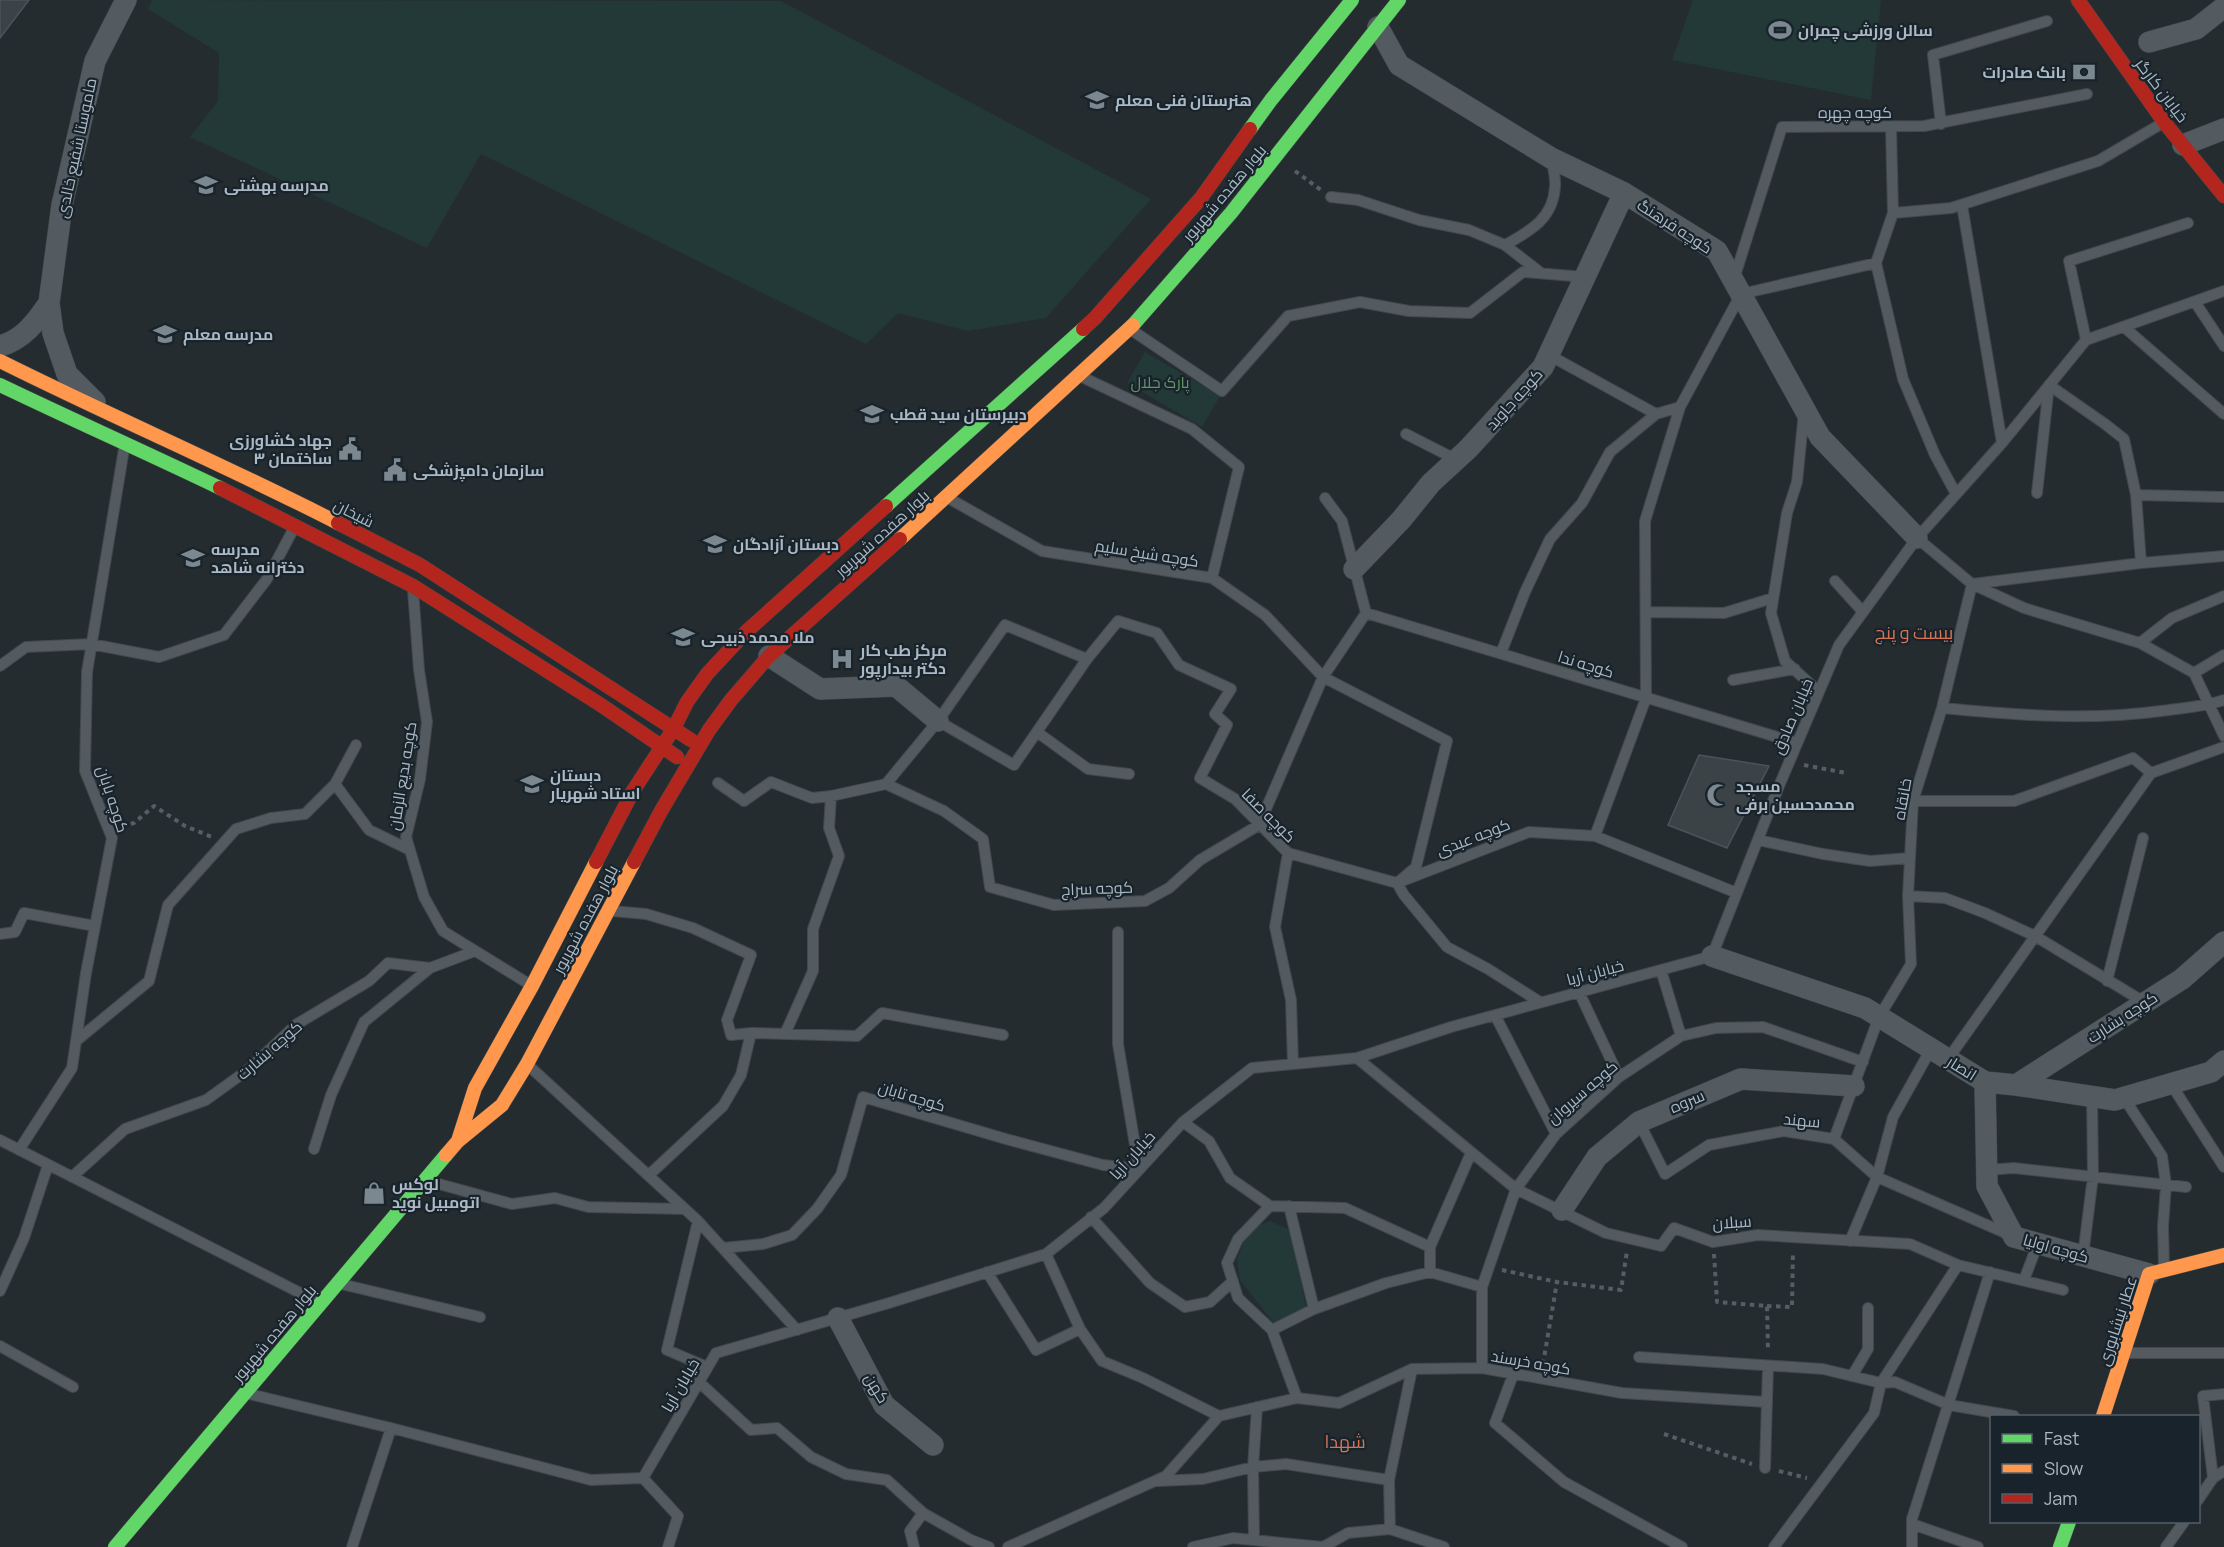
<svg xmlns="http://www.w3.org/2000/svg" width="2224" height="1547" font-family="Manrope,Cairo,sans-serif">
  <style>
    .green { fill: #233937 }
    .building { fill: #3c4347; stroke: #4b5459; stroke-width: 1.5 }
    .lines { fill: none; stroke-linecap: round; stroke-linejoin: round }
    .lane-casing { stroke: #42484b; stroke-width: 12 }
    .street-casing { stroke: #42484b; stroke-width: 22 }
    .fast-casing { stroke: #42484b; stroke-width: 15 }
    .slow-casing { stroke: #42484b; stroke-width: 15 }
    .jam-casing { stroke: #42484b; stroke-width: 15 }
    .path { stroke: #575e63; stroke-width: 4; stroke-dasharray: 4.5 4.5; stroke-linecap: butt }
    .lane { stroke: #535a60; stroke-width: 10 }
    .street { stroke: #535a60; stroke-width: 21 }
    .fast { stroke: #63d668; stroke-width: 14 }
    .slow { stroke: #ff974d; stroke-width: 14 }
    .jam { stroke: #b3261e; stroke-width: 14 }
    .labels { text-anchor: middle; dominant-baseline: central; stroke-width: 4.5; stroke-linejoin: round; paint-order: stroke }
    .poi-label { font-size: 16px; font-weight: bold; fill: #abb9c4; stroke: #18232b; text-anchor: start }
    .street-label { font-size: 16px; fill: #abb9c4; stroke: #18232b }
    .park-label { font-size: 16px; fill: #639465; stroke: #18232b }
    .neighbourhood-label { font-size: 18px; fill: #d67555; stroke: #18232b }
  </style>
  <rect width="100%" height="100%" fill="#242c30"/>
  <path class="green" d="M152 0 781 1 1151 199 1046 318 968 331 898 313 866 344 481 154 427 248 190 137 218 101 219 53 148 9Z
    M1693 0H1881L1871 100 1672 60Z
    M1145 352 1220 396 1202 427 1127 383Z
    M1270 1221 1290 1230 1307 1311 1274 1323 1240 1280 1237 1259 1249 1229Z"/>
  <path class="building" d="M0 0H29L0 38Z
    M1699 755 1769 766 1727 848 1668 825Z"/>
  <g class="lines">
    <g class="lane-casing">
      <path id="lane" d="M1941 124 1933 55 2047 21
        M1891 127 1893 213 1876 263 1903 379 1935 455 1956 494
        M1331 197 1358 200 1419 220 1469 230 1505 245 1541 273
        M1962 205 2002 443
        M1893 213 1951 208 2098 161 2161 124
        M1505 245C1530 231 1553 219 1555 187 1556 178 1553 167 1551 158
        M1734 279 1782 127 1924 126 2087 94
        M2195 302 2224 346
        M2124 327 2224 414
        M1130 329 1222 391 1288 316 1360 302 1409 311 1470 313 1523 272 1585 277
        M2086 340 2069 261 2188 223
        M1549 355 1656 414
        M1082 377 1192 429 1239 467 1212 578
        M1804 412 1797 482 1787 513 1771 613 1785 661 1819 692
        M1406 434 1457 460
        M2037 493 2049 385 2105 424 2124 439 2136 495 2141 563
        M2136 495 2224 497
        M950 499 1042 551 1212 578 1265 615 1323 677 1447 741 1416 867 1397 883 1404 895 1447 947 1488 969 1540 1002
        M1917 538 1972 584 2141 563 2224 556
        M1835 581 1863 612
        M413 590 419 670 427 722 420 779 406 837 424 897 443 931 529 984
        M1646 612 1724 613 1773 598
        M1366 613 1797 743
        M2140 643 2172 618 2224 596
        M1501 653 1525 592 1550 539 1582 503 1610 452 1656 414 1680 407
        M0 666 26 647 91 644 159 657 224 635 267 579 294 528
        M2194 673 2224 655
        M1733 680 1795 669
        M1942 708C2017 715 2086 721 2161 711 2182 708 2204 707 2224 700
        M938 721 1014 765 1087 659 1118 621 1157 633 1179 665 1231 689 1215 714 1227 725 1200 778 1235 799 1288 853 1275 927 1291 1000 1293 1064
        M1037 732 1088 769 1129 774
        M2151 773 2224 747
        M718 783 744 801 771 782 812 798 831 796 886 784 944 811 983 839 990 887 1054 905 1145 901 1169 888 1200 860 1259 825 1323 677 1366 613 1342 521 1325 498
        M335 784 369 830 410 850
        M886 784 938 721 1005 625 1087 659
        M1913 801H2014L2133 758 2151 773
        M1595 836 1646 698 1645 521 1680 407 1741 294 1876 263
        M1758 840 1823 854 1870 861 1910 858
        M1288 853 1397 883 1529 832 1595 836 1737 893
        M1908 896 1945 898 1985 913 2035 936 2144 1002
        M612 911 646 914 693 928 751 955 727 1020 731 1035 751 1033 857 1036 882 1013 1003 1035
        M0 934 15 932 24 913 95 926
        M1661 970 1681 1036
        M2107 981 2143 838
        M1579 992 1619 1077
        M1495 1015 1556 1134
        M785 1034 813 971V929L839 856 829 828 831 796
        M76 1041 149 981 168 905 236 829 271 818 305 814 335 784 356 745
        M1357 1058 1516 1189 1606 1233 1661 1246 1674 1228 1713 1242 1758 1235 1910 1244 1958 1265 2063 1290
        M1948 1059 2151 773
        M528 1065 698 1221 797 1330
        M2171 1084 2224 1167
        M2124 1098 2162 1156 2166 1185 2163 1226 2164 1267
        M1183 1122 1209 1141 1230 1178 1270 1206 1345 1208 1430 1247
        M1639 1122 1665 1174 1709 1145 1784 1131 1834 1139 1877 1177 2010 1235
        M1834 1139 1879 1017 1911 964 1908 896 1913 801 1942 708 1972 584 2024 608 2140 643 2194 673 2224 736
        M0 1140 318 1302
        M314 1149 331 1095 364 1022 430 968
        M19 1150 72 1068 86 973 112 838 85 771 87 672 125 443
        M1987 1170 2014 1168 2186 1187
        M649 1175 723 1106 741 1075 751 1033
        M72 1177 125 1129 206 1100 249 1069 297 1024 369 981 388 963 430 968 475 951
        M428 1181 512 1204 555 1198 588 1207 685 1209
        M1270 1206 1238 1239 1227 1263 1238 1298 1272 1330 1297 1398
        M1289 1206 1314 1309
        M1091 1217 1150 1283 1185 1307 1210 1302 1233 1281
        M698 1221 667 1350 707 1367
        M1850 1241 1877 1177 1893 1117 1931 1049
        M723 1248 763 1244 792 1235 817 1209 841 1175 863 1097 1006 1139 1103 1165 1139 1169 1118 1044V932
        M1046 1254 1080 1329 1102 1361 1143 1378 1219 1416
        M2083 1256 2093 1176 2092 1096
        M987 1272 1036 1350 1080 1329
        M1430 1272V1247L1471 1153
        M2024 1280 2038 1243
        M341 1284 480 1317
        M0 1291 24 1238 48 1165
        M1272 1330 1314 1309 1386 1283 1430 1272 1482 1287
        M0 1346 73 1387
        M2125 1353H2224
        M1639 1357 1823 1369 1881 1383 1895 1382 1949 1405 2014 1416
        M1482 1368V1287L1516 1189 1556 1134 1619 1077 1681 1036 1716 1028 1763 1027 1863 1062
        M1513 1375 1495 1423 1564 1482 1682 1547
        M1852 1376 1868 1349V1308
        M699 1382 751 1430 777 1428 811 1457 846 1474 887 1480 923 1513 971 1540 989 1547
        M249 1394 391 1428 591 1480 643 1478
        M1765 1468 1768 1366
        M643 1478 716 1353 889 1303 1046 1254 1104 1208 1183 1122 1252 1068 1357 1058 1451 1027 1712 956 1779 786 1839 645 1917 538 2002 443 2086 340 2224 291
        M643 1478 678 1516 668 1547
        M2213 1478 2203 1396 2224 1394
        M1158 1481 1203 1479 1253 1467 1286 1464 1389 1480
        M2198 1500 2213 1478 2224 1471
        M1912 1524 1978 1547
        M1390 1529 1389 1480 1412 1369
        M1254 1540 1253 1467 1257 1407
        M352 1547 391 1428
        M914 1547 910 1531 923 1513
        M1008 1547 1166 1476 1219 1416 1297 1398 1339 1403 1412 1369 1482 1368 1622 1393 1766 1402
        M1193 1547 1233 1538 1323 1547 1348 1533 1390 1529 1444 1547
        M1774 1547 1874 1413 1881 1383 1958 1265
        M1912 1547V1519L1990 1272
        M2166 1547 2184 1522"/>
    </g>
    <g class="street-casing">
      <path id="street" d="M1378 27 1399 65 1551 158 1624 193 1717 251 1820 437 1917 538
        M2149 42 2196 29 2224 7
        M2183 145 2224 129
        M0 346C23 340 36 322 49 303
        M95 402 67 374 53 333 49 303 62 205 95 61 126 0
        M1354 569 1401 520 1431 483 1468 449 1543 367 1624 193
        M769 656 820 689 896 686 938 721
        M1712 956 1865 1008 1985 1082 2016 1085 2115 1100 2211 1072 2224 1061
        M1985 1082 1987 1186 2014 1237 2149 1274
        M2016 1085 2182 979 2224 942
        M1562 1210 1597 1157 1639 1122 1741 1079 1854 1086
        M838 1318 884 1405 933 1445"/>
    </g>
    <g class="fast-casing">
      <path id="fast" d="M1250 129 1271 100 1352 0
        M1133 325 1231 213 1399 0
        M0 385C73 420 147 453 220 488
        M886 506 1083 329
        M115 1547 446 1155
        M2060 1547 2069 1522"/>
    </g>
    <g class="slow-casing">
      <path id="slow" d="M0 361C112 417 227 466 338 523
        M900 539 1133 325
        M458 1141 475 1088 532 986 596 862
        M446 1155 458 1141 502 1105 527 1064 634 862
        M2103 1416 2149 1274 2224 1255"/>
    </g>
    <g class="jam-casing">
      <path id="jam" d="M2078 0 2164 122 2224 196
        M1083 329 1095 318 1201 198 1250 129
        M220 488 413 586 601 705 677 757
        M338 523 420 565 691 740
        M596 862 633 791 674 728 687 702 707 674 747 631 886 506
        M634 862 661 811 709 730 731 700 769 656 900 539"/>
    </g>
    <path class="path" d="M1295 171 1321 190
      M1804 765 1846 773
      M122 826 134 823 154 806 185 826 212 837
      M1714 1254 1717 1302 1767 1306 1768 1351
      M1502 1270 1557 1282 1621 1290 1627 1251
      M1767 1306 1792 1307 1793 1251
      M1543 1364 1557 1282
      M1664 1434 1752 1464
      M1779 1471 1807 1478"/>
    <use href="#lane" class="lane"/>
    <use href="#street" class="street"/>
    <use href="#fast" class="fast"/>
    <use href="#slow" class="slow"/>
    <use href="#jam" class="jam"/>
  </g>
  <defs>
    <g id="stadium-bare" transform="scale(1.8)"><path d="M0-5a6.5 5 0 1 0 0 10a6.5 5 0 1 0 0-10ZM-3.5-1.8h7v3.6h-7Z" fill="#7c8890" stroke="#18232b" stroke-width="2.5" paint-order="stroke"/></g>
    <g id="bank-bare" transform="scale(1.8)"><path d="M-6-4H6V4H-6ZM0-2.3a2.3 2.3 0 1 0 0 4.6a2.3 2.3 0 1 0 0-4.6Z" fill="#7c8890" stroke="#18232b" stroke-width="2.5" paint-order="stroke"/></g>
    <g id="school-bare" transform="scale(1.8)"><path d="M0-5L7-2L0 1L-7-2ZM-4 1L0 2.5L4 1V4Q0 6-4 4Z" fill="#7c8890" stroke="#18232b" stroke-width="2.5" paint-order="stroke"/></g>
    <g id="civic-bare" transform="scale(1.8)"><path d="M-.6-6.5H3V-4.5H.6V-3L4-1V1h2V6H-6V1h2V-1L-.6-3ZM-1.2 2.5V6h2.4V2.5Z" fill="#7c8890" stroke="#18232b" stroke-width="2.5" paint-order="stroke"/></g>
    <g id="hospital-bare" transform="scale(1.8)"><path d="M-5-5h3v3.5h4V-5h3V5h-3V1.5h-4V5h-3Z" fill="#7c8890" stroke="#18232b" stroke-width="2.5" paint-order="stroke"/></g>
    <g id="mosque-bare" transform="scale(1.8)"><path d="M3.5-4.9A6 6 0 1 0 3.5 4.9A5 5 0 1 1 3.5-4.9Z" fill="#7c8890" stroke="#18232b" stroke-width="2.5" paint-order="stroke"/></g>
    <g id="shop-bare" transform="scale(1.8)"><path d="M-5-2.5h2.3a2.7 3.5 0 0 1 5.4 0H5L5.5 6h-11ZM-1.5-2.5h3a1.5 2.3 0 0 0-3 0Z" fill="#7c8890" stroke="#18232b" stroke-width="2.5" paint-order="stroke"/></g>
  </defs>
  <g fill-rule="evenodd">
    <use href="#stadium-bare" x="1780" y="30"/>
    <use href="#bank-bare" x="2084" y="72"/>
    <use href="#school-bare" x="1097" y="100"/>
    <use href="#school-bare" x="206" y="185"/>
    <use href="#school-bare" x="165" y="334"/>
    <use href="#school-bare" x="872" y="414"/>
    <use href="#civic-bare" x="350" y="449"/>
    <use href="#civic-bare" x="395" y="470"/>
    <use href="#school-bare" x="715" y="544"/>
    <use href="#school-bare" x="193" y="558"/>
    <use href="#school-bare" x="683" y="637"/>
    <use href="#hospital-bare" x="842" y="659"/>
    <use href="#school-bare" x="532" y="784"/>
    <use href="#mosque-bare" x="1718" y="795"/>
    <use href="#shop-bare" x="374" y="1193"/>
  </g>
  <g class="labels">
    <g class="poi-label">
      <text x="1798" y="30">سالن ورزشی چمران</text>
      <text x="2066" y="72" text-anchor="end">بانک صادرات</text>
      <text x="1115" y="100">هنرستان فنی معلم</text>
      <text x="224" y="185">مدرسه بهشتی</text>
      <text x="183" y="334">مدرسه معلم</text>
      <text x="890" y="414">دبیرستان سید قطب</text>
      <text x="332" y="440" text-anchor="end">جهاد کشاورزی<tspan x="332" dy="18">ساختمان ۳</tspan></text>
      <text x="413" y="470">سازمان دامپزشکی</text>
      <text x="733" y="544">دبستان آزادگان</text>
      <text x="211" y="549">مدرسه<tspan x="211" dy="18">دخترانه شاهد</tspan></text>
      <text x="701" y="637">ملا محمد ذبیحی</text>
      <text x="860" y="650">مرکز طب کار<tspan x="860" dy="18">دکتر بیدارپور</tspan></text>
      <text x="550" y="775">دبستان<tspan x="550" dy="18">استاد شهریار</tspan></text>
      <text x="1736" y="786">مسجد<tspan x="1736" dy="18">محمدحسین برفی</tspan></text>
      <text x="392" y="1184">لوکس<tspan x="392" dy="18">اتومبیل نوید</tspan></text>
    </g>
    <g class="street-label">
      <text transform="translate(2162 90) rotate(53)">خیابان کارگر</text>
      <text x="1855" y="112">کوچه چهره</text>
      <text transform="translate(76 148) rotate(-78)">ماموستا شفیع خالدی</text>
      <text transform="translate(1224 193) rotate(-50)">بلوار هفده شهریور</text>
      <text transform="translate(1675 226) rotate(33)">کوچه فرهنگ</text>
      <text transform="translate(1514 399) rotate(-48)">کوچه جاوید</text>
      <text transform="translate(354 513) rotate(27)">شیخان</text>
      <text transform="translate(882 533) rotate(-42)">بلوار هفده شهریور</text>
      <text transform="translate(1147 553) rotate(9)">کوچه شیخ سلیم</text>
      <text transform="translate(1586 664) rotate(17)">کوچه ندا</text>
      <text transform="translate(1792 716) rotate(-67)">خیابان صادق</text>
      <text transform="translate(402 776) rotate(-81)">کوچه بدیع الزمان</text>
      <text transform="translate(113 799) rotate(72)">کوچه بابان</text>
      <text transform="translate(1902 799) rotate(-80)">خانقاه</text>
      <text transform="translate(1269 815) rotate(45)">کوچه صفا</text>
      <text transform="translate(1473 837) rotate(-21)">کوچه عبدی</text>
      <text transform="translate(1097 888) rotate(-2)">کوچه سراج</text>
      <text transform="translate(585 919) rotate(-62)">بلوار هفده شهریور</text>
      <text transform="translate(1595 972) rotate(-15)">خیابان آریا</text>
      <text transform="translate(2122 1017) rotate(-33)">کوچه بشارت</text>
      <text transform="translate(269 1050) rotate(-41)">کوچه بشارت</text>
      <text transform="translate(1962 1068) rotate(32)">انصار</text>
      <text transform="translate(1582 1092) rotate(-41)">کوچه سیروان</text>
      <text transform="translate(912 1096) rotate(17)">کوچه تابان</text>
      <text transform="translate(1687 1101) rotate(-23)">سروه</text>
      <text transform="translate(1802 1120) rotate(5)">سهند</text>
      <text transform="translate(1132 1155) rotate(-48)">خیابان آریا</text>
      <text transform="translate(1732 1222) rotate(-4)">سبلان</text>
      <text transform="translate(2056 1248) rotate(16)">کوچه اولیا</text>
      <text transform="translate(2117 1321) rotate(-72)">عطار نیشابوری</text>
      <text transform="translate(274 1333) rotate(-50)">بلوار هفده شهریور</text>
      <text transform="translate(1531 1362) rotate(10)">کوچه خرسند</text>
      <text transform="translate(680 1385) rotate(-60)">خیابان آریا</text>
      <text transform="translate(877 1388) rotate(59)">کهن</text>
    </g>
    <g class="park-label">
      <text x="1160" y="382">پارک جلال</text>
    </g>
    <g class="neighbourhood-label">
      <text x="1914" y="632">بیست و پنج</text>
      <text x="1345" y="1441">شهدا</text>
    </g>
  </g>
  <rect x="1990" y="1415" width="210" height="108" fill="#18232b" stroke="#535f68" stroke-width="1.5"/>
  <rect x="2002" y="1434" width="30" height="9" fill="#63d668" stroke="#535f68" stroke-width="1.5"/>
  <text x="2044" y="1445" font-size="18" fill="#abb9c4">Fast</text>
  <rect x="2002" y="1464" width="30" height="9" fill="#ff974d" stroke="#535f68" stroke-width="1.5"/>
  <text x="2044" y="1475" font-size="18" fill="#abb9c4">Slow</text>
  <rect x="2002" y="1494" width="30" height="9" fill="#b3261e" stroke="#535f68" stroke-width="1.5"/>
  <text x="2044" y="1505" font-size="18" fill="#abb9c4">Jam</text>
</svg>
